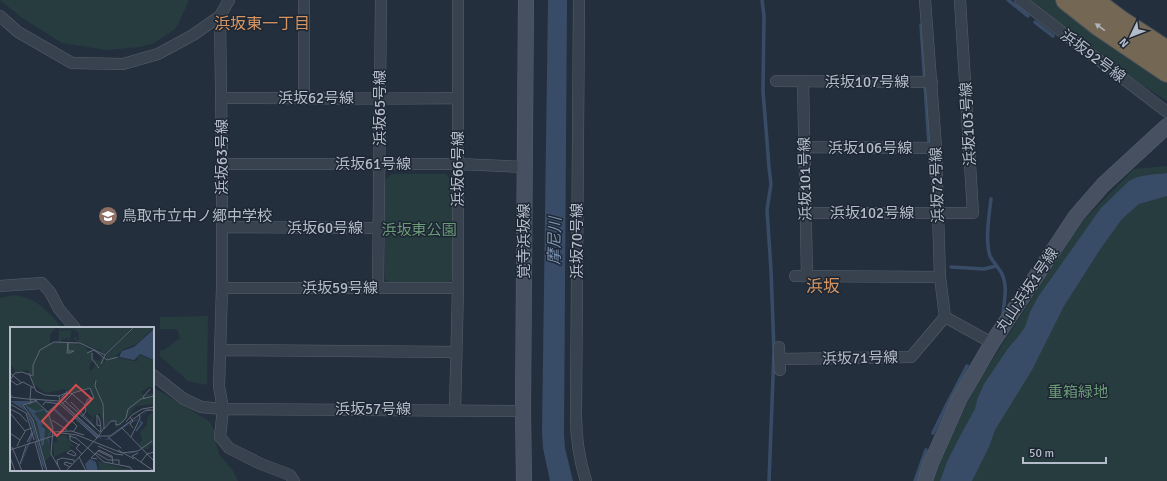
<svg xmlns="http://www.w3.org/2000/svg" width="1167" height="481" font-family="Signika,'Noto Sans JP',sans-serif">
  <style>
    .green { fill: #263c3f }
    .water { fill: #394c67 }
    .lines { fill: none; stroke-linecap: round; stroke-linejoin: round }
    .stream { stroke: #394c67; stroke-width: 3.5 }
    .street-casing { stroke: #565f6c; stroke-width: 12 }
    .secondary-casing { stroke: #565f6c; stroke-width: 16 }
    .highway-casing { stroke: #434c59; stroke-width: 22 }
    .street { stroke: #38414e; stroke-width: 11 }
    .secondary { stroke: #465061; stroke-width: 15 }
    .highway { stroke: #746855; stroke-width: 20 }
    .oneway { fill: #aeb4bd }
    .labels { text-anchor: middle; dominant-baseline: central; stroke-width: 3; stroke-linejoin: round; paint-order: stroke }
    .street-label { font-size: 15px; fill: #b4bcc9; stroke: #1d2633 }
    .poi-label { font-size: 15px; fill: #b4bcc9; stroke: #1d2633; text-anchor: start }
    .park-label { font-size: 15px; fill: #6b9a76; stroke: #1d2633 }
    .neighbourhood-label { font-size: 16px; fill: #d59563; stroke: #1d2633 }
    .water-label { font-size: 16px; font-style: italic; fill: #7c92b1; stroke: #1d2633 }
    .quarter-label { font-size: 17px; fill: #d59563; stroke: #1d2633 }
    .inset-river { fill: none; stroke: #394c67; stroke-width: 2 }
    .inset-road { fill: none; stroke: #5e6776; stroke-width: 1 }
    .view { fill: #ce4d50; fill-opacity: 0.15; stroke: #ce4d50; stroke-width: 2 }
    .inset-edge { fill: none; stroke: #b4bcc9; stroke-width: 2 }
  </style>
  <rect width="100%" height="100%" fill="#242f3e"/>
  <path class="green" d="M0 0H189L179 23 175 29 165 36 152 44 139 47 106 50 62 43 22 18Z
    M1028 0H1055L1084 24 1167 81V101L1122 72Z
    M1167 166V481H934L940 459 976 385 1040 286 1080 224 1134 169Z
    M392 174H446L452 181V279L446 285 390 284 385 279V180Z
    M14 295C38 298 47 311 62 328H11V470H153V387L209 421 215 431 216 444 220 456 232 469 238 481H0V298Z
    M208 316 207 385 188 381 160 356V351L164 350 180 338 177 329H160V317Z"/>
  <path class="water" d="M548 0H567L564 434 565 448 573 481H550L543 448 542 432Z
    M1167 173V196L1139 204 1122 219 1101 248 1064 306 1032 370 995 430 989 447 972 481H940L947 462 959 438 975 409 977 400 984 384 1009 347 1018 337 1025 327 1030 312 1038 297 1101 208 1129 181C1141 174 1153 175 1167 173Z"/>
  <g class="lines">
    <path class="stream" d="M762 0 764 16 763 91 769 167 771 184 767 210 771 270 774 351 769 481
      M1008 0 1028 16
      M1035 22 1053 36
      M921 25 931 175
      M991 199C989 215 985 241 990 256 993 262 999 268 1002 274 1008 287 1004 301 1003 314
      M951 267 984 269 996 266
      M933 433 946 406 967 366
      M915 481 926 450"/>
    <g class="street-casing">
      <path id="street" d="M229 0 220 16 222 164V288L219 386 223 409 220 437 229 448 261 464 290 475 294 481
        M579 0 576 415C576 438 579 459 586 481
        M925 0 936 148 940 277 945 317 992 343
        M1020 0 1167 112
        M0 16 18 32 72 63 123 64 158 54 193 35 220 16
        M776 81 932 82
        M803 82 807 276
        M222 98C301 98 379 99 458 98
        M304 98V0
        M804 147 936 148
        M222 164H458L524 167
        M806 213H973L960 0
        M222 227 379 228
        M795 276 940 277
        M0 286 42 283 50 292 59 309 75 328
        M222 288H458
        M378 288 381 0
        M779 347 780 370
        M220 350 456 352
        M780 359 911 357 945 317
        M153 375 184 399 201 407 223 409 523 411
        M455 410 458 288V0"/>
    </g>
    <g class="secondary-casing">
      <path id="secondary" d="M524 481 523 411 526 0
        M925 481 931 463 960 398 992 343 1076 216 1103 185 1167 126"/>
    </g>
    <g class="highway-casing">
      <path id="highway" d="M1066 0 1099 26 1167 72
        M1093 0 1121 21 1167 51"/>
    </g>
    <use href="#street" class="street"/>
    <use href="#secondary" class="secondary"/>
    <use href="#highway" class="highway"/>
  </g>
  <defs><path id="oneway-solid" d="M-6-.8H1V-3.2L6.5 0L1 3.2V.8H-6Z"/></defs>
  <use class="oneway" href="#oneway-solid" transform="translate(1100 27) rotate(-144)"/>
  <defs>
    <g id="school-disc" transform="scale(1)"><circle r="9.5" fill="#8d6e63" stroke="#1d2633"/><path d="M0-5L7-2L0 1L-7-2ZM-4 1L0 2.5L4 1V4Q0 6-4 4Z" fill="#fff"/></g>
  </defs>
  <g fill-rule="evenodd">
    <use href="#school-disc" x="108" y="216"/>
  </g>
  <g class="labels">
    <g class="street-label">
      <text transform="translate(1093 56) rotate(37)">浜坂92号線</text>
      <text x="867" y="82">浜坂107号線</text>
      <text x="316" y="98">浜坂62号線</text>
      <text transform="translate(380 108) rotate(-90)">浜坂65号線</text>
      <text transform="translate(968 124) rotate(-93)">浜坂103号線</text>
      <text x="870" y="148">浜坂106号線</text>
      <text transform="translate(222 157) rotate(-90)">浜坂63号線</text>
      <text x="373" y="164">浜坂61号線</text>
      <text transform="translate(458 169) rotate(-90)">浜坂66号線</text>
      <text transform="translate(805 179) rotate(-91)">浜坂101号線</text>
      <text transform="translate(937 185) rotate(-92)">浜坂72号線</text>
      <text x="872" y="213">浜坂102号線</text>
      <text x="325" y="228">浜坂60号線</text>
      <text transform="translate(524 241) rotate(-90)">覚寺浜坂線</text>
      <text transform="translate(577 241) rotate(-90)">浜坂70号線</text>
      <text x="340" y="288">浜坂59号線</text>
      <text transform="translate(1027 290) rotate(-56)">丸山浜坂1号線</text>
      <text transform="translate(860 358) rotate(-1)">浜坂71号線</text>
      <text x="373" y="409">浜坂57号線</text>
    </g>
    <g class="poi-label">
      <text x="122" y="216">鳥取市立中ノ郷中学校</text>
    </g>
    <g class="park-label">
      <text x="419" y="230">浜坂東公園</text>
      <text x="1078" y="392">重箱緑地</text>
    </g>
    <g class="neighbourhood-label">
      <text x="262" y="24">浜坂東一丁目</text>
    </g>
    <g class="water-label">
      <text transform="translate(555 241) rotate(-89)">摩尼川</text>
    </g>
    <g class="quarter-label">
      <text x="823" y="286">浜坂</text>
    </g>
  </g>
  <g transform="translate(10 327)">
    <rect width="144" height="144" fill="#242f3e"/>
    <path d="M0 0H47L40 7V16L48 15 49 4 62 3 59 14 56 10 54 14 52 9V15L68 16 65 18 70 17 88 24 75 20 77 23H75L82 24 83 27 81 30 84 35H81L79 41 81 44 86 38 83 32 90 34 91 29 93 31 91 37 93 33 95 35 96 28 125 0H144L125 18 115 21 104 30 123 34H127L129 28 143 33 144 61 139 60 131 65 134 68 144 66V77L126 79 111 98 106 101 104 98 106 95V98H108L107 94 101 93 94 101 95 96 93 75 86 59V53L83 52 92 75 94 98 90 86 84 89 82 96 80 93 83 90 78 86 76 77 84 71 80 65 81 60 62 66 54 62 36 66 25 58 21 51 24 49V46L22 48 17 43 6 45 0 36ZM49 0H123L95 27 90 24 92 18 89 23 69 15 63 12 67 9 66 13H69L68 5 63 2 49 3ZM27 75 37 84 43 103 39 111 41 128 35 134 22 90 14 77ZM144 85V121L141 117 138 122 132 121 129 117 132 113 130 105 136 99 138 89ZM55 108 64 120 60 119V122L44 130 43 116 47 115V109ZM88 134 115 142 118 140 123 144H89Z" fill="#263c3f"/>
    <path d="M144 2V33L130 27 124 33 109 30 112 24 124 20ZM29 72 52 76 92 112H97L115 98 125 93 131 91 137 83H139L144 84H137L131 91 119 97 98 112 101 113 118 127 120 125H126L118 127 132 137 144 135 133 137 143 144 122 130 100 113 92 112 86 110 51 76 29 73 12 78 22 93 36 144 32 137 24 106 8 144 21 108 20 105 22 107 23 103 16 84 0 74H23ZM15 78 26 84 33 82 37 84 43 103 38 110 40 120 37 111 42 101 38 88 34 83 24 86 33 97 31 99 35 102 34 117 32 120 27 95ZM80 132 86 135 88 144H77L75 137Z" fill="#394c67"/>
    <path class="inset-river" d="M44 82 59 96M126 104 132 96 130 94"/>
    <path class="inset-road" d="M58 15 57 26H60L64 24H58V15M77 26 84 23 97 33 108 30M82 26V32L89 41M91 37 95 28 124 0M0 46 12 56M19 46 26 64 35 68 49 69 50 74M0 53 5 46 12 45 23 49V38L30 23 44 15 70 16 95 28M0 53 7 58 13 55 24 61M0 63 1 70 25 73 38 85 43 101 41 127 51 144M57 64 56 67 61 66 75 78 76 84 72 90M49 69 56 66 51 71M20 72 21 60M135 72 133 70 140 62M27 74 13 78 23 93 37 144M55 74 90 105M61 75 85 100M53 76 63 66 80 61 84 71 78 72 75 78M0 77 16 86 22 106M20 77 21 72 49 74M33 78 35 75 50 77 87 111M0 82 10 87 17 95M38 85 50 74 89 109M0 86 15 104M120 90 123 94 120 97 123 101M42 93 57 103M62 94 67 99 63 105M116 95 122 88 132 82 144 80M111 100 144 134M54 102 65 91M94 102 101 94H106V98L110 97 116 91 118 82 131 72 144 69M43 105 61 104 74 108M90 105 91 102 90 94 89 91 87 88V98L91 99M0 106 10 113 7 119M60 108V113L69 118M59 109 66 111 94 135 120 140 123 144M89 109H100L136 83H144M98 110 111 121M121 110 130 91 129 87M10 113 16 103 22 101M17 115 22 106 24 113M25 115 33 144M70 117 66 121 72 127M88 119 105 127 113 128M2 120 12 144M0 123 52 106 67 108 112 126 128 124 142 114M61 123 66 127 65 129 57 126ZM108 123 124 132M88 124 103 131M86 126 98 133H109V137M128 126 122 129 144 144M0 130 5 144M69 130 76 144M87 132 81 131 89 123 102 129 103 137M131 135 137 127 144 125M10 137 16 119M48 139 47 133 52 131 64 133V135M60 140 54 137 55 135 62 137M56 144 87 111 94 101 93 77 85 59 86 53"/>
    <path class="view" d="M66 58 82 72 47 109 32 94Z"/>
    <rect width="144" height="144" class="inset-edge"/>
  </g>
  <g transform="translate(1131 36) rotate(227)" stroke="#1d2633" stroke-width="3" paint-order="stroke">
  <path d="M0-3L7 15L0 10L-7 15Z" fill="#b4bcc9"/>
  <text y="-6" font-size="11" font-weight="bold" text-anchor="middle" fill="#b4bcc9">N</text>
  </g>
  <path d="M1023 457v6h83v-6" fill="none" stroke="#b4bcc9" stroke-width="2"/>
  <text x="1029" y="457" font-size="12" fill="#b4bcc9" stroke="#1d2633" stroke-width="3" paint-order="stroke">50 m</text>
</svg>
